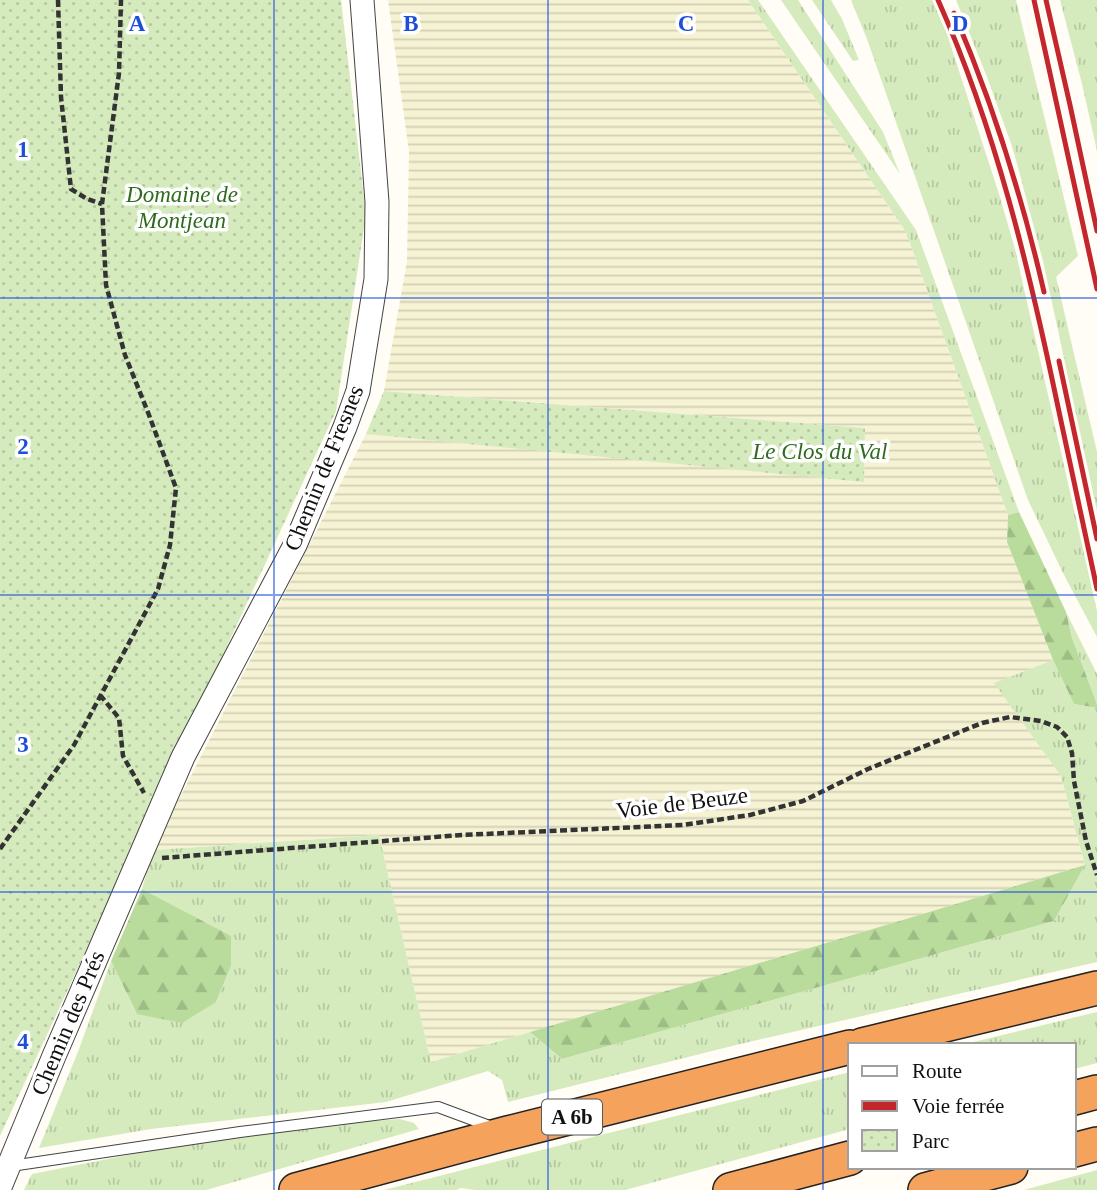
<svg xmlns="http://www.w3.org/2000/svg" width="1097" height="1190" font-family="'Times New Roman',serif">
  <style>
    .farmland { fill: url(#farmland-rules) }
    .grass { fill: url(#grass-tufts) }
    .forest { fill: url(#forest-firs) }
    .park { fill: url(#park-dots) }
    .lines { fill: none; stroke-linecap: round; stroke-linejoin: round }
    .service-casing { stroke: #444; stroke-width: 12 }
    .tertiary-casing { stroke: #444; stroke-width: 25 }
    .motorway-casing { stroke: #222; stroke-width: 36 }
    .path { stroke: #333; stroke-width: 4.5; stroke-dasharray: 7 3.5; stroke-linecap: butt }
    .service { stroke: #fff; stroke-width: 10 }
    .tertiary { stroke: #fff; stroke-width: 23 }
    .motorway { stroke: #f5a25d; stroke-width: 33 }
    .rail { stroke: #c4262e; stroke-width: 5 }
    .grid { fill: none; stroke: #1d4ed8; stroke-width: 2; stroke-opacity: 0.55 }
    .labels { text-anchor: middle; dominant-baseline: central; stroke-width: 7; stroke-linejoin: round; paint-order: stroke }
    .shield { fill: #fff; stroke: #585858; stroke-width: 2 }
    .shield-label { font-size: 21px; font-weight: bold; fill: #111 }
    .park-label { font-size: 23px; font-style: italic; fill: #2f6b1f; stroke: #fff }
    .street-label { font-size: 23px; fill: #111; stroke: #fff }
    .grid-label { font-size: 23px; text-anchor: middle; font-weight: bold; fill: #1d4ed8; stroke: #fff; stroke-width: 7; stroke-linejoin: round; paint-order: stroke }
  </style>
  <defs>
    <pattern id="farmland-rules" width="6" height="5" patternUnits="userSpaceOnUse" patternTransform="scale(1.75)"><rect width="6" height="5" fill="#f6f3d4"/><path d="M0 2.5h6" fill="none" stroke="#d2cfb5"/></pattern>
    <pattern id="grass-tufts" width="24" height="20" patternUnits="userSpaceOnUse" patternTransform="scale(1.75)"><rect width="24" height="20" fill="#d5ebbd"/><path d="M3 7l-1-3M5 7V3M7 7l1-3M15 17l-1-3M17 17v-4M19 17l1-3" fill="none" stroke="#b6c8a1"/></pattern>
    <pattern id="forest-firs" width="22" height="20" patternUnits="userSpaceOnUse" patternTransform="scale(1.75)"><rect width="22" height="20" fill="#b9dc9c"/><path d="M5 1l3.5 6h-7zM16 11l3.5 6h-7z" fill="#9ebc85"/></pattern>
    <pattern id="park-dots" width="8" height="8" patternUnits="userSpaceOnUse" patternTransform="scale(1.75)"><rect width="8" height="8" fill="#d5ebbd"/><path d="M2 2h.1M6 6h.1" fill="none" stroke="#b6c8a1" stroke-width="1.8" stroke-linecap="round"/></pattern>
  </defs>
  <rect width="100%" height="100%" fill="#fffdf5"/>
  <path class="farmland" d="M388 0H748L906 232 1008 515 1007 542 1053 660 995 683 1061 776 1085 865 431 1062 379 835 153 850 366 434 864 481 865 428 384 391 407 261 409 152Z"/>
  <path class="grass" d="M748 0H758L916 230 1019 512 1008 515 906 232Z
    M781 0H798L883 132 900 174Z
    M812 0H831L842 19 859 60 853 61Z
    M851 0H932L947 34 999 194 1015 249 1097 611V637L1064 575 1028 500 867 39Z
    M956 0H1016L1078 256 1056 277 1097 452V511L1043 261 1013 149 987 77Z
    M1060 0H1097V151L1082 84Z
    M1066 612 1097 674V704L1072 638Z
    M1053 660 1074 704 1097 708V962L736 1045 508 1102 502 1080 488 1071 386 1102 151 1129 39 1148 79 1049 111 961 137 1014 216 1002 231 966 230 936 142 889 153 850 379 835 431 1062 530 1032 562 1059 1054 921 1085 865 1061 776 994 683Z
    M1097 1012V1063L1074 1069V1045H961Z
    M850 1072V1129L625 1190H475L461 1188 456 1190H384Z
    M400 1119 414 1123 419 1129 206 1190H24L32 1174 158 1149 335 1124Z
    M1097 1170V1190H1024Z"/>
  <path class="forest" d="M1019 512 1066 612 1072 638 1097 704V708L1074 704 1053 660 1007 542 1008 515Z
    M1085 865 1054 921 562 1059 530 1032Z
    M142 889 231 936V966L216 1002 182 1023 137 1014 111 961Z"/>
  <path class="park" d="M0 0H341L366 215 336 411 0 1136Z
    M384 391 865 428 864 482 366 434Z"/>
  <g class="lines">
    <g class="service-casing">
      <path id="service" d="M11 1166 240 1132 438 1107 492 1127"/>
    </g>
    <g class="tertiary-casing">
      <path id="tertiary" d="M0 1187 54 1056 183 757 295 545 345 427 358 391 376 279 377 202 362 0"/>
    </g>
    <g class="motorway-casing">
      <path id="motorway" d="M862 1045 1097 988
        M1074 1098 1097 1092
        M1074 1150 1097 1144
        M296 1190 508 1133 850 1047
        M730 1190 850 1158
        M925 1190 1011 1167"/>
    </g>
    <path class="path" d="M58 0 61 97 71 189 87 199 102 204
      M100 695 119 718 123 756 144 793
      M0 849 74 745 158 589 170 545 176 488 149 415 125 355 106 285 102 204 119 73 121 0
      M162 858 462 835 683 825 750 815 803 801 868 769 982 723 1010 717 1041 721 1057 727 1067 737 1072 753 1074 781 1086 841 1097 875"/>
    <use href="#service" class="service"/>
    <use href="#tertiary" class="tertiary"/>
    <use href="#motorway" class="motorway"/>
    <path class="rail" d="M938 0C996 130 1029 268 1058 407 1071 468 1084 528 1097 589
      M1034 0 1097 289
      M1046 0 1070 105 1097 231
      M954 13C993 104 1022 196 1044 292
      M1059 361 1097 539"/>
  </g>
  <path class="grid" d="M274 0V1190M548 0V1190M823 0V1190M0 298H1097M0 595H1097M0 892H1097"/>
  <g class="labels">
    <rect class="shield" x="542" y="1099.5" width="60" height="35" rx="5"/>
    <g class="shield-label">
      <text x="572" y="1117">A 6b</text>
    </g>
    <g class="park-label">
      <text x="182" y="194">Domaine de<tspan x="182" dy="26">Montjean</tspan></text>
      <text x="820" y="451">Le Clos du Val</text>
    </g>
    <g class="street-label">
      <text transform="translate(324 468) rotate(-68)">Chemin de Fresnes</text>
      <text transform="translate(682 803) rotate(-7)">Voie de Beuze</text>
      <text transform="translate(68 1023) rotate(-67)">Chemin des Prés</text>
    </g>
  </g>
  <g class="grid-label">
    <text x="137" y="31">A</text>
    <text x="411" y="31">B</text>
    <text x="686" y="31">C</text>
    <text x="960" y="31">D</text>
    <text x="23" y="157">1</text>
    <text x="23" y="454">2</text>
    <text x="23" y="752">3</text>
    <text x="23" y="1049">4</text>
  </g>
  <rect x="848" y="1043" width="228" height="126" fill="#ffffff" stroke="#a0a0a0" stroke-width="2"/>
  <rect x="862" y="1066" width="35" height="10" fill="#ffffff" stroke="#a0a0a0" stroke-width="2"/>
  <text x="912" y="1078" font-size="21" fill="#111111">Route</text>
  <rect x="862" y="1101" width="35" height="10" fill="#c4262e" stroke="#a0a0a0" stroke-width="2"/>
  <text x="912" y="1113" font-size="21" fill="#111111">Voie ferrée</text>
  <rect x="862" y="1130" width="35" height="21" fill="url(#park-dots)" stroke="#a0a0a0" stroke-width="2"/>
  <text x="912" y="1148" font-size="21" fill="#111111">Parc</text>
</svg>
